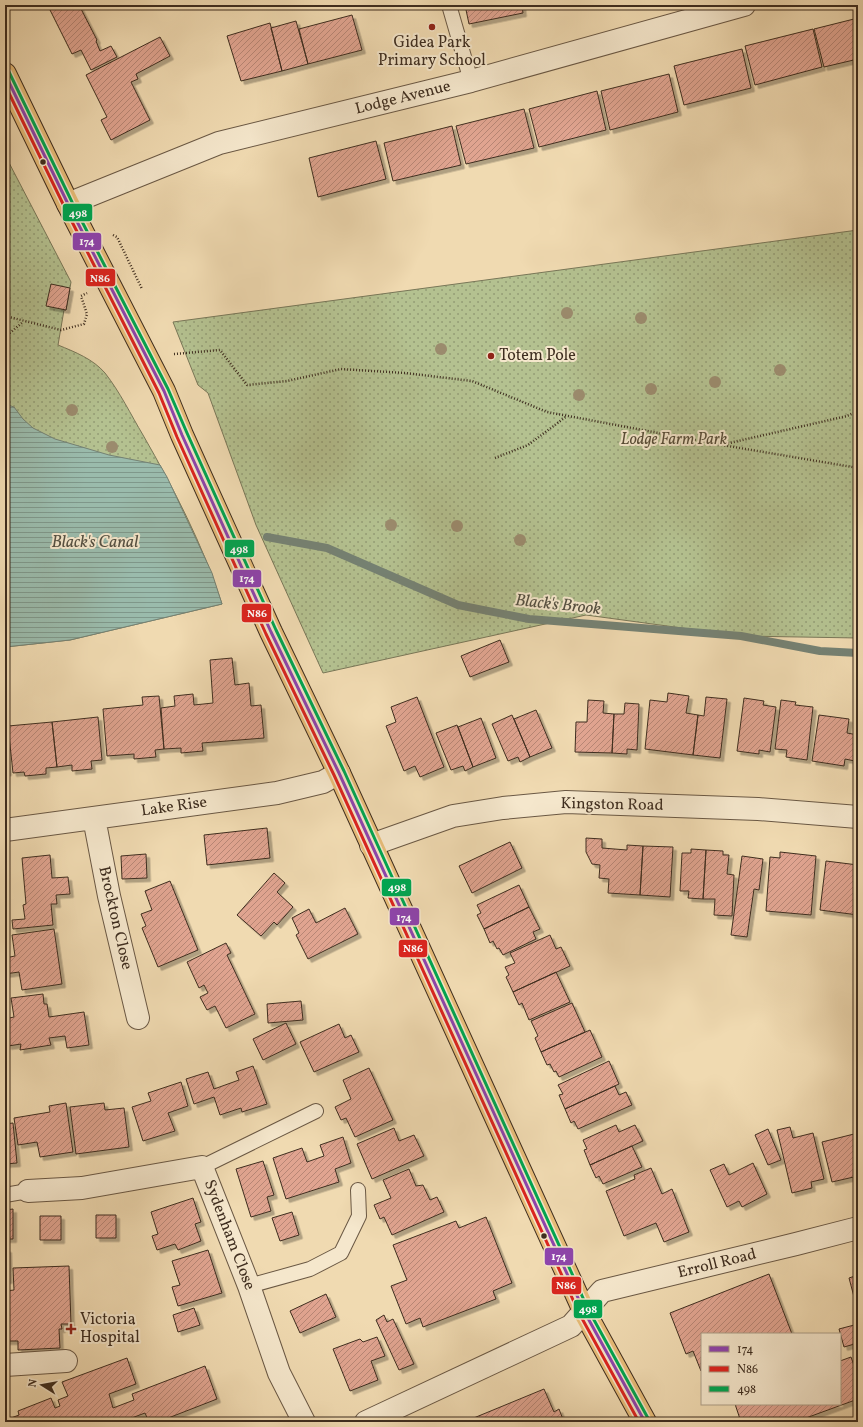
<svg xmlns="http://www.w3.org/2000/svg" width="863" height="1427" font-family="Vollkorn,serif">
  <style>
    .park { fill: url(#park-dots); stroke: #797758 }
    .water { fill: url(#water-rules); stroke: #758274 }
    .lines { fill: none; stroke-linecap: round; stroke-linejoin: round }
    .stream { stroke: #758274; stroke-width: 8 }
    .building { fill: url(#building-hatch); stroke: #3e2d1f; filter: url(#shadow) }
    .lane-casing { stroke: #6a5844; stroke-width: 16 }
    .street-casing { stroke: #6a5844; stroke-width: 24 }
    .primary-casing { stroke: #3e2d1f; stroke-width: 24 }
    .path { stroke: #3e2d1f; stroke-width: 2.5; stroke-dasharray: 1 2; stroke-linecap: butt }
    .lane { stroke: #f5e7cc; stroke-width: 14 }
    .street { stroke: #f5e7cc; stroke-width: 22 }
    .primary { stroke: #e8bd78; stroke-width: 22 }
    .bus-1-casing { stroke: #f5e7cc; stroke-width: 6 }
    .bus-2-casing { stroke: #f5e7cc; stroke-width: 6 }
    .bus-3-casing { stroke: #f5e7cc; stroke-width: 6 }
    .bus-1 { stroke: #8e44ad; stroke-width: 3 }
    .bus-2 { stroke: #dc241f; stroke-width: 3 }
    .bus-3 { stroke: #00a651; stroke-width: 3 }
    .tree { fill: #9b8b6d }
    .poi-dot { fill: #8f2418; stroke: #f5e7cc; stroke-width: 1.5 }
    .bus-dot { fill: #3e2d1f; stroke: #f5e7cc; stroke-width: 1.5 }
    .labels { text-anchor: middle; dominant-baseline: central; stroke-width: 4; stroke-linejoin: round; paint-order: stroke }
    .poi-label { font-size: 16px; fill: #3e2d1f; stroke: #f5e7cc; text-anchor: start }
    .street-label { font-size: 16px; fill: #3e2d1f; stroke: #f5e7cc }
    .park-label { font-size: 16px; font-style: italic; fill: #564b36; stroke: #f5e7cc }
    .water-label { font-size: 17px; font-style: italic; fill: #555042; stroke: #f5e7cc }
    .line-badge { stroke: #f5e7cc; stroke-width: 1.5 }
    .badge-label { font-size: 11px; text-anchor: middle; font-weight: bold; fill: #fff }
  </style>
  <defs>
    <pattern id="park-dots" width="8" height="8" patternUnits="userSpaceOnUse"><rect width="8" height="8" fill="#b4c190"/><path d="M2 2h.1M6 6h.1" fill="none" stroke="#949d75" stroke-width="1.8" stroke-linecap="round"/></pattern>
    <pattern id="water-rules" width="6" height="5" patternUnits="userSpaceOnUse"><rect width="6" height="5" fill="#9abbac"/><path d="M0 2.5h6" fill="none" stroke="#7f988b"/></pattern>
    <pattern id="building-hatch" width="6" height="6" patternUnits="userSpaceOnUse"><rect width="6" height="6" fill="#e0a490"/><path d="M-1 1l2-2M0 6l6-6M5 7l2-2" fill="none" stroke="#b78675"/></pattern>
    <filter id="shadow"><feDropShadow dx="3.5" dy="3.5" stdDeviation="0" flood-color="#0004"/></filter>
  </defs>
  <rect width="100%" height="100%" fill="#f0dab1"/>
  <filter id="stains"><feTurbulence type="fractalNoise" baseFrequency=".005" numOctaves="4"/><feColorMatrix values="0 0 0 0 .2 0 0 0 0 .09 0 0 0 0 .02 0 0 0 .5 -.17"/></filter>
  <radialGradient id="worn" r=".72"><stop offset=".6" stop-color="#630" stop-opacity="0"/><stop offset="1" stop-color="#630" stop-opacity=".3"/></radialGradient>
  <path class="park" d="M5 155 71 282 66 310H64L58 345C75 352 93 359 105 373 120 392 131 415 143 435 174 489 203 545 222 604L70 640 5 647Z
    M858 230V638L741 636 586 615 323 673 256 525 208 393 198 385 173 322Z"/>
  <path class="water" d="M5 404 14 407 23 419 33 428 55 439 109 455 160 465 167 477 212 573 222 604 70 640 5 647Z"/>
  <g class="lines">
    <path class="stream" d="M267 537 327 548 458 605 529 619 741 636 820 651 858 653"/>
  </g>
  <path class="building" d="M60 5H79L97 40 96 41 100 51 111 46 117 57 91 70 81 50 72 54 50 10Z
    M465 5H522L523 13 469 24Z
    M352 15 362 50 308 64 299 29Z
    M858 18V59L824 67 814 29Z
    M296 21 308 64 282 71 271 28Z
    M270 23 282 71 241 81 227 36Z
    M813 29 822 67 755 85 745 46Z
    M160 37 170 56 136 74 138 79 131 82 150 120 111 140 101 120 107 117 86 75Z
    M742 49 751 88 684 105 674 66Z
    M669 74 678 112 610 130 601 91Z
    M597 91 606 130 539 147 529 109Z
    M524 109 534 148 466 164 456 126Z
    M452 126 461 165 393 181 384 143Z
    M376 141 386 179 318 197 309 158Z
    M51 284 70 288 66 310 46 306Z
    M500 640 509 662 470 677 461 656Z
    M232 658 235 685 249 683 251 706 261 705 264 738 202 743 203 751 181 753V748L164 749 161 708 175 706 174 696 193 694 194 705 213 703 210 660Z
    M668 693 689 696 686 713 698 715 693 755 645 749 650 700 667 702Z
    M159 696 164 749 155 750 156 757 134 759V754L107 756 103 709 143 705 142 697Z
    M417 697 444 767 420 777 415 766 404 771 386 726 396 722 391 707Z
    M706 697 727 699 720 758 693 755 698 715 704 716Z
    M744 698 764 701 763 705 776 707 770 752 759 750V754L737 751Z
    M588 700 604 701 603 713 614 714 612 753 575 752 576 722H587Z
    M781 700 796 702 795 705 813 707 807 760 786 757 787 750 775 749Z
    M625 703 639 704 637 750 627 749V754L612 753 614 714H624Z
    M536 710 552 748 530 757 514 719Z
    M512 715 530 757 520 762 518 757 508 761 492 724Z
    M819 715 849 719 847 733 858 735 855 761 845 759 844 766 812 761Z
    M98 717 102 760 91 761 92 769 72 771V765L57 767 52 722Z
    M481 718 496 758 473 767 458 727Z
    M52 722 57 767 46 768V774L25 776 24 772 13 773 8 726Z
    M457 725 473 767 465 771 463 766 451 770 436 733Z
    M5 744 8 772 5 773Z
    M267 828 270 858 207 865 204 835Z
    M586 838 602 839V848L627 850V845L643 846 640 895 608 893 609 879 599 878 600 865 592 864 586 852Z
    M510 842 522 868 472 893 459 866Z
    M643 846 673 847 670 897 640 895Z
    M691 849 706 850 703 899 688 898 689 891H680L682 853H691Z
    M706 850 723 851V855H729L727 874 734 875 732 916 714 915 715 899H703Z
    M780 852 816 856 811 915 766 911 770 857 780 858Z
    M146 854 147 878 122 879 121 856Z
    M50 855 52 878 68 877 70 894 56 895 57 904H51L53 925 13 929 12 920 25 919 23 905 26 904 22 858Z
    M742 856 763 859 759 890 754 889 747 937 731 935Z
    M826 861 858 865V915L820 910Z
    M274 873 285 883 277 892 293 907 277 925 274 922 261 936 237 915Z
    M170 881 198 950 158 967 142 928 146 926 141 914 152 910 145 891Z
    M519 885 529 907 484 929 477 915 481 913 477 905Z
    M529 907 540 929 533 932 536 939 503 955 499 948 497 949 493 941 490 943 484 929Z
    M345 908 358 934 308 959 296 935 299 933 292 918 309 909 316 923Z
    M54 929 62 984 22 990 19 972 5 974V958L15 956 12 935Z
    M550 935 556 949 561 947 570 966 513 992 506 977 509 975 505 967 515 963 510 953Z
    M226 943 231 953 227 955 255 1014 226 1028 215 1006 207 1010 200 997 208 993 204 985 199 988 187 962Z
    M556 972 570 1002 529 1020 522 1003 519 1005 513 992Z
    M43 994 44 1004H47L49 1017 84 1012 89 1045 67 1048 65 1036 49 1038 51 1045 20 1050 21 1044 8 1046 5 1019 14 1017 11 998Z
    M301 1001 303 1020 268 1023 267 1004Z
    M572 1003 585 1032 541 1052 535 1038 538 1036 531 1021Z
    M286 1023 296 1044 263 1060 253 1039Z
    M339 1024 345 1038 351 1035 359 1052 314 1072 300 1042Z
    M590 1030 602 1057 559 1077 556 1071 554 1072 550 1064 547 1065 541 1052Z
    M609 1061 619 1084 565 1109 559 1095 563 1094 558 1085Z
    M253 1066 267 1104 242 1112 241 1108 220 1115 214 1097 194 1104 186 1079 208 1072 214 1089 239 1080 236 1072Z
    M369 1068 393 1120 355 1137 346 1118 341 1120 335 1107 351 1099 343 1080Z
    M181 1082 188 1106 168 1113 175 1131 143 1141 132 1107 151 1101 148 1093Z
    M615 1086 619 1095 626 1092 632 1105 578 1129 574 1121 571 1123 565 1109Z
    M66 1103 73 1152 40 1157 37 1142 18 1145 14 1118 50 1112 49 1106Z
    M104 1103 105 1110 124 1108 129 1147 76 1154 70 1107Z
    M13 1123 17 1163 5 1164V1124Z
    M616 1125 619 1132 635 1125 643 1141 590 1165 584 1150 587 1149 583 1140Z
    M790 1127 793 1138 813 1133 824 1179 811 1182 812 1188 792 1193 777 1130Z
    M394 1128 399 1141 414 1135 424 1156 372 1179 357 1144Z
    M768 1129 781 1160 768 1165 755 1135Z
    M858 1133V1176L832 1182 822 1142Z
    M343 1137 351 1163 335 1169 339 1182 286 1199 273 1158 302 1148 307 1162 324 1156 320 1145Z
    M632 1146 642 1167 603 1184 599 1176 596 1178 590 1165Z
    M263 1161 274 1195 267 1197 271 1211 251 1217 236 1169Z
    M753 1163 767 1194 742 1207 739 1201 727 1207 710 1170 724 1164 729 1175Z
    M651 1168 662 1194 672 1189 689 1232 664 1242 656 1223 624 1236 606 1191 635 1179 634 1175Z
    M409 1169 416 1186 423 1185 430 1200 437 1197 444 1212 392 1235 384 1217 380 1219 374 1205 391 1198 383 1180Z
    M193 1198 201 1222 195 1224 201 1241 178 1250 175 1244 157 1250 152 1236 158 1234 151 1212Z
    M13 1209V1239H5V1210Z
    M292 1212 299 1235 280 1241 272 1218Z
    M96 1215H116V1238H96Z
    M40 1216H61V1240H40Z
    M486 1217 512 1283 493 1291 496 1299 423 1327 420 1318 406 1324 391 1286 407 1280 393 1245 456 1221 459 1228Z
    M5 1249H8L9 1280H5Z
    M208 1250 222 1293 178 1306 172 1287 180 1285 172 1261Z
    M69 1266 71 1324H61L62 1329H59L60 1348 18 1350V1341H5V1291L14 1290 13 1268Z
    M769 1274 792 1334H702L701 1371 693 1351 686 1354 670 1313Z
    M858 1275V1312L849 1278Z
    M326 1294 336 1317 300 1333 290 1311Z
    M194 1308 200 1325 178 1332 173 1315Z
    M384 1315 387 1322 393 1319 414 1364 399 1370 376 1320Z
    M858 1324V1343L844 1347 839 1329Z
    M377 1337 385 1356 371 1361 378 1380 350 1391 333 1349 360 1339 363 1342Z
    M851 1357 858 1377V1399L795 1422H741L735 1404H840V1361Z
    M127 1358 136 1384 109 1394 113 1408 134 1400 132 1394 205 1366 217 1399 158 1422H149L145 1413 121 1422H10L12 1421 11 1418 19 1415 18 1411 51 1398 55 1408 60 1406 58 1400 68 1396 62 1382Z
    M544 1389 554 1412 559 1409 564 1422H464Z"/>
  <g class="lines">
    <g class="lane-casing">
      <path id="lane" d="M449 5 471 81
        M202 1167 316 1111
        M5 1195 28 1191
        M249 1286 310 1269 341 1253 359 1216 358 1190"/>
    </g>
    <g class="street-casing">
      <path id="street" d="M68 204 219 143 471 81 744 5
        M94 818 109 896 138 1018
        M5 830 277 793 323 782 339 773
        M371 845 453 816 503 808 566 802 758 809 858 817
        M28 1191 82 1188 202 1167 249 1286 279 1373 304 1422
        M5 1365 66 1361
        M366 1422 571 1326 602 1291 796 1244 858 1228"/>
    </g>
    <g class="primary-casing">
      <path id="primary" d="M5 74 68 204 164 391 182 435 271 632 339 773 570 1280 584 1311 645 1422"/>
    </g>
    <path class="path" d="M113 235 117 237 142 289
      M5 316 61 330 84 324 87 314 81 296 87 293
      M5 337 23 322
      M174 354 220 350 247 385 287 381 341 369 405 373 472 381 547 412 722 445 858 468
      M725 444 847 416 858 411
      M495 458 528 445 567 416"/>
    <use href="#lane" class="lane"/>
    <use href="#street" class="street"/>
    <use href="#primary" class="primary"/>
    <g class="bus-1-casing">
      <path id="bus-1" d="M5 74 68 204 164 391 182 435 271 632 339 773 584 1311 645 1422"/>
    </g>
    <g class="bus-2-casing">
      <path id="bus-2" d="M5 85 64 206 159 393 177 437 266 634 334 775 579 1313 639 1422"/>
    </g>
    <g class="bus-3-casing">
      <path id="bus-3" d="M9 72 72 202 168 389 187 433 276 630 344 771 588 1309 649 1420"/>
    </g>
    <use href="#bus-1" class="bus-1"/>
    <use href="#bus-2" class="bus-2"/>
    <use href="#bus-3" class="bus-3"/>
  </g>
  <g class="tree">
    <circle cx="567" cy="313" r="6"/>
    <circle cx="641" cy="318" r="6"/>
    <circle cx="441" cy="349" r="6"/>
    <circle cx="780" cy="370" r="6"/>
    <circle cx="715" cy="382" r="6"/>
    <circle cx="651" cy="389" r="6"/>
    <circle cx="579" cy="395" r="6"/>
    <circle cx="72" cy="410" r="6"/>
    <circle cx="112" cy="447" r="6"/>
    <circle cx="391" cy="525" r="6"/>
    <circle cx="457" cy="526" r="6"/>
    <circle cx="520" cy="540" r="6"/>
  </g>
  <g class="poi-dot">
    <circle cx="432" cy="27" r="4"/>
    <circle cx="491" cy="356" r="4"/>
    <path d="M69 1323h4v4h4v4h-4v4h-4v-4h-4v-4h4z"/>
  </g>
  <g class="bus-dot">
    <circle cx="43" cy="162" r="3.5"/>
    <circle cx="544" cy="1236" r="3.5"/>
  </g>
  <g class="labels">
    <g class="poi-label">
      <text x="432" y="43" text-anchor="middle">Gidea Park<tspan x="432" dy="18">Primary School</tspan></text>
      <text x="499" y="356">Totem Pole</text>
      <text x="80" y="1320">Victoria<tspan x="80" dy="18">Hospital</tspan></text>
    </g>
    <g class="street-label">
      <text transform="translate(403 98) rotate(-14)">Lodge Avenue</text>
      <text transform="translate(612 805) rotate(1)">Kingston Road</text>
      <text transform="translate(174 807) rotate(-8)">Lake Rise</text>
      <text transform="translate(115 918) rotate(77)">Brockton Close</text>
      <text transform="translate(229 1235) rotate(69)">Sydenham Close</text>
      <text transform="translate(717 1264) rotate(-14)">Erroll Road</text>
    </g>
    <g class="park-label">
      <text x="674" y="440">Lodge Farm Park</text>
    </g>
    <g class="water-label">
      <text x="95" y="542">Black's Canal</text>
      <text transform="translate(558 605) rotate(6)">Black's Brook</text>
    </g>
  </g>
  <g class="line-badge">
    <rect x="62" y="203" width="31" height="19" rx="4" fill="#00a651"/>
    <rect x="72" y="232" width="30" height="19" rx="4" fill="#8e44ad"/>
    <rect x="85" y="268" width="31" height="19" rx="4" fill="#dc241f"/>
    <rect x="224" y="539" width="31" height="19" rx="4" fill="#00a651"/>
    <rect x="232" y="569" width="30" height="19" rx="4" fill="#8e44ad"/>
    <rect x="241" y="603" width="31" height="20" rx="4" fill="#dc241f"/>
    <rect x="381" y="878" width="31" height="19" rx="4" fill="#00a651"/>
    <rect x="389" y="907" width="31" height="19" rx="4" fill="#8e44ad"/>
    <rect x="398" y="939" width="30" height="19" rx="4" fill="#dc241f"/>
    <rect x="544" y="1247" width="30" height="19" rx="4" fill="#8e44ad"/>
    <rect x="551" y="1276" width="31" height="19" rx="4" fill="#dc241f"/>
    <rect x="573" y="1299" width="30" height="20" rx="4" fill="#00a651"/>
  </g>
  <g class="badge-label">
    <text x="78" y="217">498</text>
    <text x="87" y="245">174</text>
    <text x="100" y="282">N86</text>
    <text x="239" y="553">498</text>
    <text x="247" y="582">174</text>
    <text x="257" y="617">N86</text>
    <text x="397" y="891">498</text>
    <text x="404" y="921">174</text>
    <text x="413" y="952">N86</text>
    <text x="559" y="1260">174</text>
    <text x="566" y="1289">N86</text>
    <text x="588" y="1313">498</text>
  </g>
  <rect width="863" height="1427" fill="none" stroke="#f0dab1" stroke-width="20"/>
  <rect x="6" y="6" width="851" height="1415" fill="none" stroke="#3e2d1f" stroke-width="2"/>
  <rect x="10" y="10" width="843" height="1407" fill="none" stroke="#3e2d1f"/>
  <rect x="701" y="1333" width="140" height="72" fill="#f5e7cc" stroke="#ac9d87"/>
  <rect x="709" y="1346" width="20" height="6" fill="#8e44ad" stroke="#ac9d87"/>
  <text x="737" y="1353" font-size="12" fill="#3e2d1f">174</text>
  <rect x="709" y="1366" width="20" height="6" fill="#dc241f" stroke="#ac9d87"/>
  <text x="737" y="1373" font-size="12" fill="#3e2d1f">N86</text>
  <rect x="709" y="1386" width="20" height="6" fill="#00a651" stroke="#ac9d87"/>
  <text x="737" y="1393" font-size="12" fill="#3e2d1f">498</text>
  <g transform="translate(42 1385) rotate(281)" stroke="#f5e7cc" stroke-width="3" paint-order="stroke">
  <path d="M0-3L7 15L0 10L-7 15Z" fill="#3e2d1f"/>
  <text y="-6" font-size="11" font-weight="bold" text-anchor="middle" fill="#3e2d1f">N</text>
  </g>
  <rect width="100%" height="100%" filter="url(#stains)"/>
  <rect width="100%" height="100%" fill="url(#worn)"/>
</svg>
